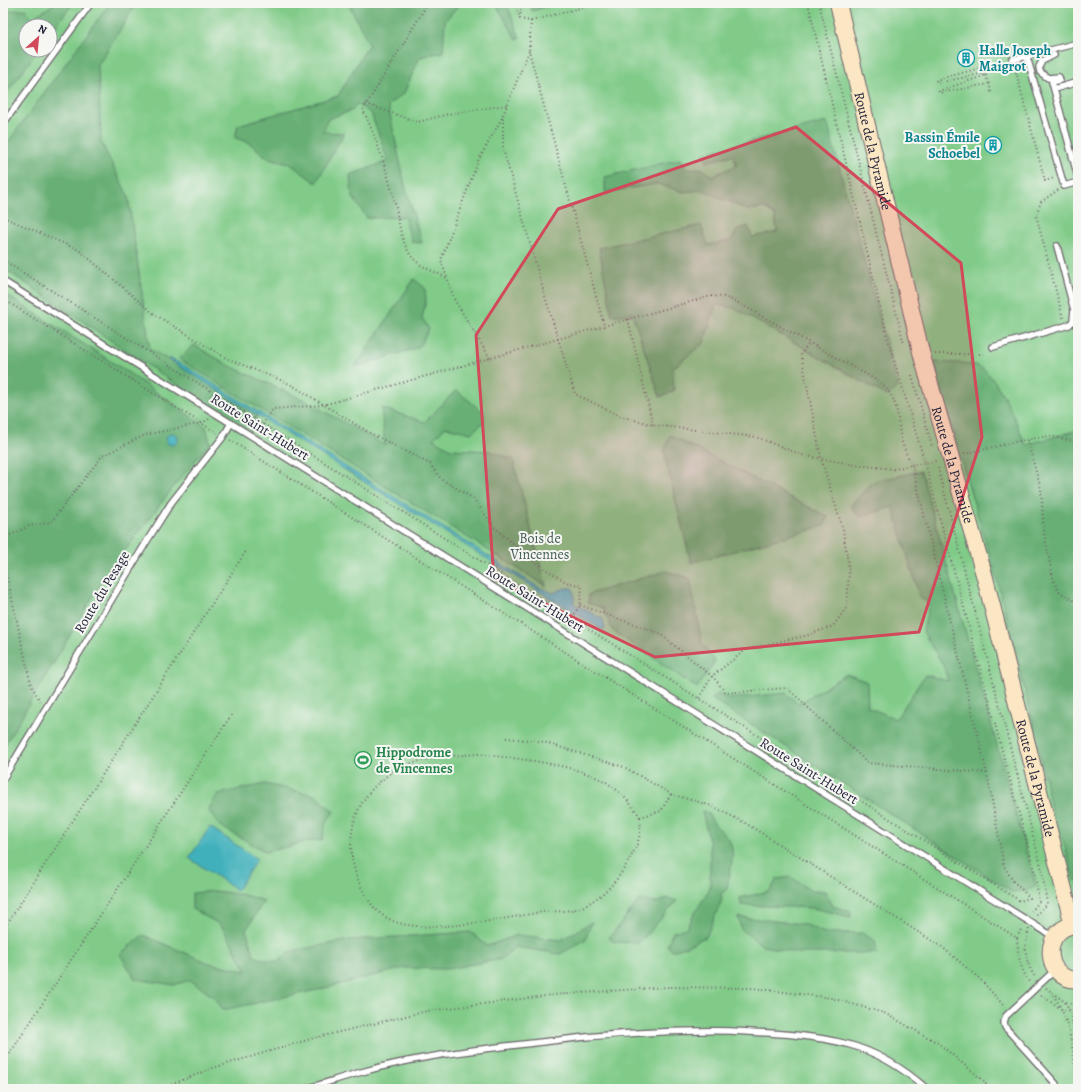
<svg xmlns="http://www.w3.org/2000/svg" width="1081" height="1092" font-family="Alegreya,serif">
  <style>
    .green { fill: #80cb88; stroke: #517662; fill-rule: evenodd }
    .forest { fill: #68af74; stroke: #456858 }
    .water { fill: #41b0bb; stroke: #32697b }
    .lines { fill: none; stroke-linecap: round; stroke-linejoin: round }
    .lane-casing { stroke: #6b6369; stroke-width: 8 }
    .secondary-casing { stroke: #6b6369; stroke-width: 18 }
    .path { stroke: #6b6369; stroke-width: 2; stroke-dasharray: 1 3; stroke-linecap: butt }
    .lane { stroke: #fff; stroke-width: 5.5 }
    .secondary { stroke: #fbe7c3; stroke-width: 16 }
    .marked { fill: #d1495b; fill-opacity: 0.2; stroke: #d1495b; stroke-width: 3; stroke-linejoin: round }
    .labels { text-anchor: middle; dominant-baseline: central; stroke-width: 4; stroke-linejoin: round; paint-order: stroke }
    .culture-label { font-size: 14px; font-weight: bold; fill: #0d838f; stroke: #f6f6f2; text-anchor: start }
    .street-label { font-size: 14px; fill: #22223b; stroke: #f6f6f2 }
    .park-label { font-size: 14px; fill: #435d56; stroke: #f6f6f2 }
    .leisure-label { font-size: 14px; font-weight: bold; fill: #27864d; stroke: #f6f6f2; text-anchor: start }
  </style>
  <rect width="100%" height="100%" fill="#f6f6f2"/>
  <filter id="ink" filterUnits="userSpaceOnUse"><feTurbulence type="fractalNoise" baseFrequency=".025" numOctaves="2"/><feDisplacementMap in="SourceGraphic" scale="8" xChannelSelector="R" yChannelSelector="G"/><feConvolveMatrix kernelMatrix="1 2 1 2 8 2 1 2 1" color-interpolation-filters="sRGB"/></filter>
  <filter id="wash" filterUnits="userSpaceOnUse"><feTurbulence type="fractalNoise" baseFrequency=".012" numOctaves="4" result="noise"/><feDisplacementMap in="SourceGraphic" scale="16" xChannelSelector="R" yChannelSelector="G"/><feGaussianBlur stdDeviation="0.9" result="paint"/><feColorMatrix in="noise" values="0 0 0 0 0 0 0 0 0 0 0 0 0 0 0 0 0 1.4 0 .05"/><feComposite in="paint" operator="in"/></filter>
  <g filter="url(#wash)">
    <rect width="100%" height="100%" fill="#f3dcbe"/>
    <path class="green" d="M3 3H1078V1089H3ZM26 26H50V50H26Z"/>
    <path class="forest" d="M56 3H73L50 34V26H26V50H38L3 98V12L26 9 32 18Z
      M110 3H137L98 65 101 142 128 196 150 349 258 413 250 434 3 268V149Z
      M348 3H460L445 21 443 52 420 57 404 93 388 105 405 186 422 243 412 242 404 217 367 218 352 196 350 175 388 161 371 113 356 104 353 110 328 119 323 132 344 133 316 183 289 163 268 158 248 142 235 138 238 125 338 96 369 44Z
      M495 3H509L507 5 520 38 517 40Z
      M530 3H559L532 11Z
      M827 122 898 386 887 396 734 308 716 305 704 343 673 368 674 391 660 397 632 313 612 316 599 248 701 225 708 245 732 240 737 230 748 226 752 237 777 232 775 216 765 208 747 210 703 190 684 192 657 184 605 192V177L681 159 688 169 701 168 712 176 737 165 732 155 707 162 704 153Z
      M414 279 425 288 426 301 422 318 429 329 419 347 355 367Z
      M3 293 123 369 206 427 210 443 182 476 104 578 3 748Z
      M194 345 230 366 300 398 385 445 381 408 425 422 456 390 483 412 484 422 471 433 446 427 433 439 451 449 490 451 513 459 546 586 179 359Z
      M934 362C947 363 962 362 975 365 997 370 1017 425 1026 445L1078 430V880H1074L1063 840 1055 829 1034 726 998 584 959 453Z
      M670 435 828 517 824 526 691 563 664 453Z
      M921 471 1036 886 1029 890 1012 892 712 699 718 694 728 699 786 693 798 704 847 674 867 682 868 707 896 719 925 675 948 681 943 665 923 632 929 603 920 598 893 507 860 517 850 506 874 481Z
      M666 571 690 578 702 644 715 661 697 688 612 630 603 608 588 603 589 594Z
      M265 784 315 795 334 812 326 822 322 841 314 840 266 852 220 826 208 810 218 794Z
      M702 811 708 813C713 825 719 828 727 837 738 851 729 873 727 889L721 894 722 900 706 937C695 941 682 951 671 950L667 945 673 932 686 928 710 888V845Z
      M791 877 811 891H825L833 906 851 912V917L812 908 741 905 740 898 770 891 777 879Z
      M215 891 244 895 264 901 246 930 255 957 278 962 288 952 349 940 471 932 487 946 518 935 561 940 592 922 585 940 560 954 516 947 501 959 447 969 404 968 317 990 223 1010 215 998 190 980 174 985 135 979 120 954 143 935 209 963 247 971 221 925 192 909V893Z
      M668 898 677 901 639 943 614 942 609 938 639 900 655 903Z
      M738 917 803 924 825 933H862L875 941 877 953H797L763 946 741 929Z"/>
    <path class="water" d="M169 358 185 366 538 587 553 593 565 588H572L574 592V604L603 619 605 628 603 630 599 628 545 595 171 361Z
      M166 439a6 6 0 1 1 12 0a6 6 0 1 1-12 0Z
      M210 827 257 859 237 890 189 858Z"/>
  </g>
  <g filter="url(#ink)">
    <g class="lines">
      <g class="lane-casing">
        <path id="lane" d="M1054 55 1042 61 1039 67 1040 72 1048 78 1059 77 1060 80 1052 82 1078 177
          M1027 57 1064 186 1078 182
          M1012 60 1078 43
          M1054 89 1078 82
          M3 124 91 3
          M3 281 1054 937
          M1075 315 1078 329
          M993 347 1069 325 1073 321 1074 310 1057 246
          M3 779 147 541 171 503 223 437 231 423
          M1055 970 1006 1016 1004 1022 1005 1027 1056 1084V1089
          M305 1089C323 1084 340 1078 358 1073 417 1056 480 1049 542 1042 605 1034 668 1030 732 1031 769 1033 810 1034 847 1044 878 1052 903 1068 927 1089"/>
      </g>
      <g class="secondary-casing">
        <g id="secondary">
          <path id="s1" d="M838 3 922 356 985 578 1073 925"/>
          <path d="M1078 925C1041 925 1042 980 1078 980"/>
        </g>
      </g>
      <path class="path" d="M428 3 363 110C376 136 384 163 392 191 399 213 398 246 417 262 425 269 438 273 447 278
        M515 3 520 19 531 21 598 3
        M808 3 887 336 925 463 1035 873 1039 902 1030 913
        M819 3 904 344
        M520 18 522 3
        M531 21 529 51 604 325
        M1015 68 1045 181 1054 178
        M986 75 988 83
        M991 92 989 84 939 93V91L986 75 985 73 937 83 936 80 1005 61
        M366 104 418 122 449 114 507 105
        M1058 190 1041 202 1036 215 1063 318
        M3 217 79 250 154 314 226 358 290 384 370 433 430 464 441 479 474 499 494 527 533 561 566 582 582 586 580 605 572 618
        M3 260 1020 901 1030 898 1013 881 1004 866 987 773 912 465 895 469 856 465 802 455 756 437 653 425 620 416 575 394 545 296 503 149V115L529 51
        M3 299 217 433
        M628 319 653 425
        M935 354H983L986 352
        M490 358 454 299 441 260 478 161 503 116
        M912 375 932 446
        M235 416 239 409
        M258 431 273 409 323 405 711 296 724 297 735 301 878 381C904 401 894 422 904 448 906 454 910 460 912 465L937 461
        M230 440 1017 938C1018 954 1020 970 1030 983
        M1027 440 1041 489 1044 533 1053 578 1058 591 1078 603
        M964 454 1019 441 1049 436 1078 442
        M938 468 1042 870 1047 904 1035 917
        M3 539 29 526 51 522 102 456 145 435 202 423 209 419
        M3 558 31 685 40 701
        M580 605 659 633 714 678 726 693 787 688 868 763 987 773
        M699 698 712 676 747 649 808 635 833 626 847 607 849 570 843 530 821 458 801 354 810 342
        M506 738 540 741 624 767 671 794 712 806 747 824 942 947 980 979 1004 1006
        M478 754C518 759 563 762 600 779 612 784 624 796 632 806 634 809 639 814 640 818 642 829 639 842 634 851 620 877 611 891 584 906 573 912 555 911 543 912 504 918 446 931 408 925 393 923 378 915 370 902 343 864 343 811 382 780 386 777 391 771 397 769 422 757 451 756 478 754Z
        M640 817 661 811 671 794
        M1029 929C1023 947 1025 963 1036 978
        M3 930 246 551
        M1017 938 1022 927
        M1046 988 1065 1002 1070 1011 1078 1051
        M1041 995 1061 1009 1070 1011
        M1053 995C1072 1021 1073 1057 1078 1088
        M1066 1002 1077 1006
        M3 1064 232 714
        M160 1089 213 1068 314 1038 427 1011 553 995 666 987 753 988 831 998 884 1013 938 1043 984 1081 989 1089"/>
      <use href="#lane" class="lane"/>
      <use href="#secondary" class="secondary"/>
    </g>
  </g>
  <path class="marked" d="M796 127 961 263 982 437 919 632 655 657 494 579 476 335 558 209Z"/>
  <defs>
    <g id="building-ring" transform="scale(0.9)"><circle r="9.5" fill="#f6f6f2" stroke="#0f9aa8" stroke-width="1.5"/><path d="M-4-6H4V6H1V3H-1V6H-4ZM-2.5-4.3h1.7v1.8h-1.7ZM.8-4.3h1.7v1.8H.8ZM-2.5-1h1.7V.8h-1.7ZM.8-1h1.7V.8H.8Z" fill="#0f9aa8"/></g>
    <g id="stadium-ring" transform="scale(0.9)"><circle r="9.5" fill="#f6f6f2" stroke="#2e9e5b" stroke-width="1.5"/><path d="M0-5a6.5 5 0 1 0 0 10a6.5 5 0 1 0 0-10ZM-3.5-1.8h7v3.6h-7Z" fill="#2e9e5b"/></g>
  </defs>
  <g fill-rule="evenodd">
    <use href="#building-ring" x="966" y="58"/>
    <use href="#building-ring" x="993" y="145"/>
    <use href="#stadium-ring" x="363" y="760"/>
  </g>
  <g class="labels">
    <g class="culture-label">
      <text x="979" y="50">Halle Joseph<tspan x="979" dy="16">Maigrot</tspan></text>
      <text x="980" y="137" text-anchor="end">Bassin Émile<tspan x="980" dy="16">Schoebel</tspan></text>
    </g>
    <g class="street-label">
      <text stroke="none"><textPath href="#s1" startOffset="152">Route de la Pyramide</textPath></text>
      <text transform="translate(260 427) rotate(32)">Route Saint-Hubert</text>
      <text stroke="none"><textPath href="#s1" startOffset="476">Route de la Pyramide</textPath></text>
      <text transform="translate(102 592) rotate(-59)">Route du Pesage</text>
      <text transform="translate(535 599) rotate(32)">Route Saint-Hubert</text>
      <text transform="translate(809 771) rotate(32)">Route Saint-Hubert</text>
      <text stroke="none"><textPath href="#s1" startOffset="800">Route de la Pyramide</textPath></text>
    </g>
    <g class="park-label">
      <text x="540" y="538">Bois de<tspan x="540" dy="16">Vincennes</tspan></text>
    </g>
    <g class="leisure-label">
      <text x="376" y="752">Hippodrome<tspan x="376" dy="16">de Vincennes</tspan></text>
    </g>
  </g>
  <rect width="1081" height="1092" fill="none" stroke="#f6f6f2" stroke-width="16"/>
  <g transform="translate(38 38) rotate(27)"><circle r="19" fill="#f6f6f2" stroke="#a1a1a9"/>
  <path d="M0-3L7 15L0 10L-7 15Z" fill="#d1495b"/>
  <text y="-6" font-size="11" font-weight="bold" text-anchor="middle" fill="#22223b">N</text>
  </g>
</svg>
